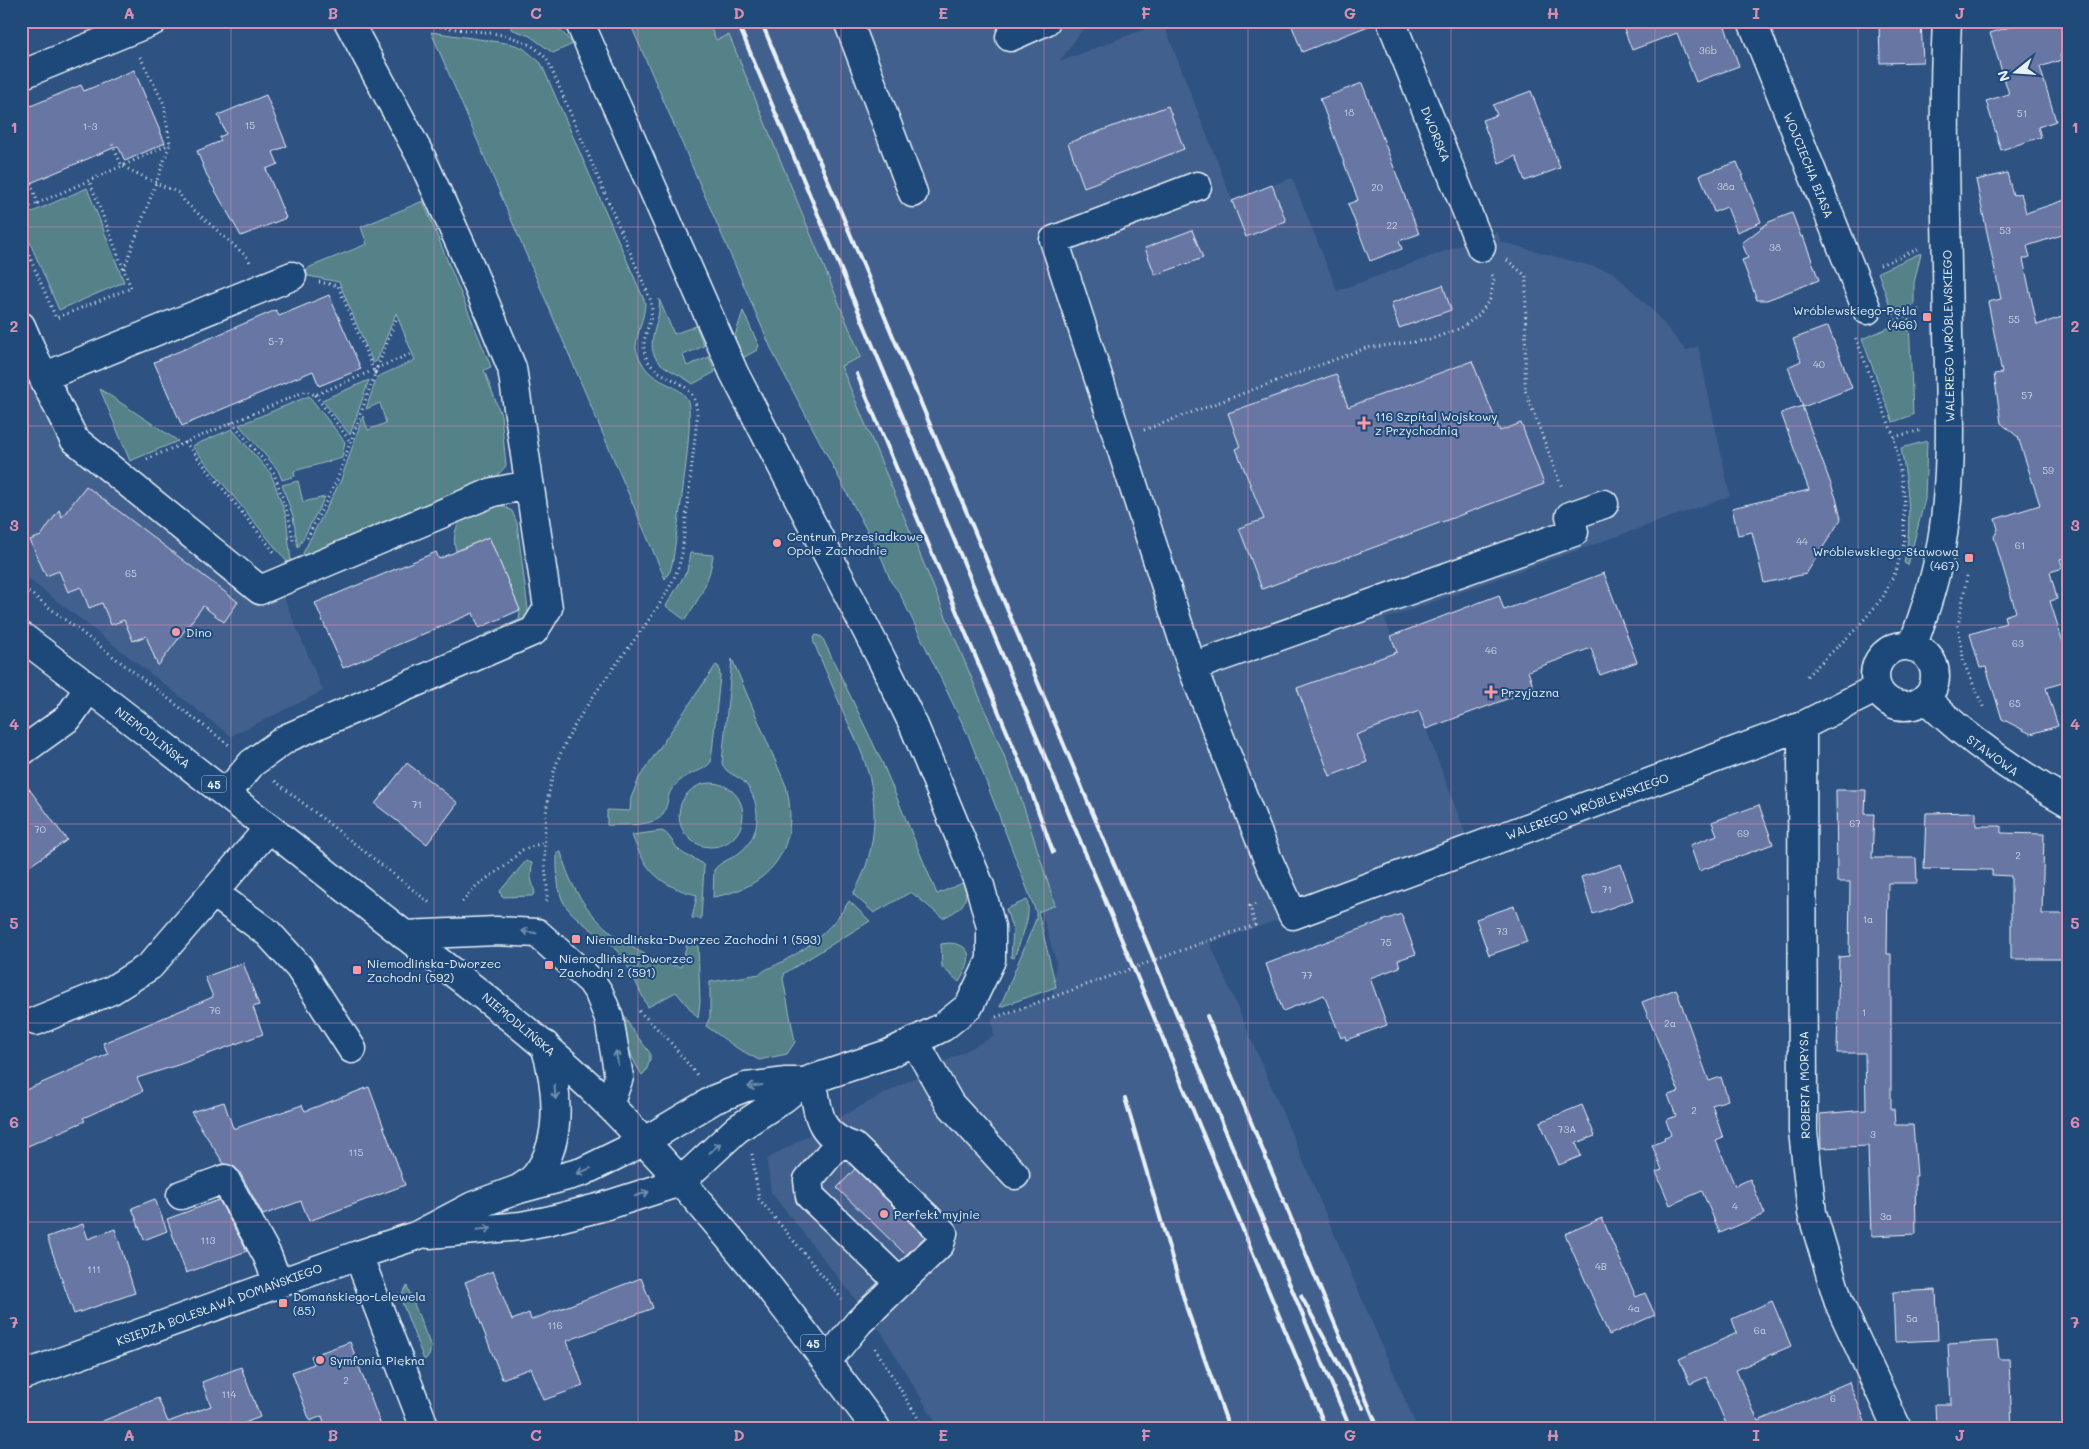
<svg xmlns="http://www.w3.org/2000/svg" width="2089" height="1449" font-family="Mali,sans-serif">
  <style>
    .built { fill: #42618e }
    .green { fill: #558189; stroke: #9eb9c0 }
    .building { fill: #6876a3; stroke: #e8f1f8 }
    .lines { fill: none; stroke-linecap: round; stroke-linejoin: round }
    .minor-casing { stroke: #e8f1f8; stroke-width: 31 }
    .major-casing { stroke: #e8f1f8; stroke-width: 31 }
    .path { stroke: #e8f1f8; stroke-width: 3; stroke-dasharray: 1 4; stroke-linecap: butt }
    .minor { stroke: #1f4a7a; stroke-width: 28 }
    .major { stroke: #1f4a7a; stroke-width: 28 }
    .rail { stroke: #e8f1f8; stroke-width: 4 }
    .path-bridge { stroke: #e8f1f8; stroke-width: 3; stroke-dasharray: 1 4; stroke-linecap: butt }
    .oneway { stroke: #6f8dac }
    .grid { fill: none; stroke: #d78fb1; stroke-width: 1; stroke-opacity: 0.55 }
    .poi-dot { fill: #ff9aa2; stroke: #1f4a7a; stroke-width: 2 }
    .labels { text-anchor: middle; dominant-baseline: central; stroke-width: 4; stroke-linejoin: round; paint-order: stroke }
    .number-label { font-size: 10px; fill: #c8d2e3 }
    .shield { fill: #1f4a7a; stroke: #acbfd2; stroke-width: 1 }
    .shield-label { font-size: 11px; font-weight: bold; fill: #e8f1f8 }
    .street-label { font-size: 12px; fill: #e8f1f8; stroke: #1f4a7a }
    .poi-label { font-size: 12px; fill: #e8f1f8; stroke: #1f4a7a; text-anchor: start }
    .neatline { fill: none; stroke: #d78fb1; stroke-width: 2 }
    .grid-label { font-size: 16px; text-anchor: middle; font-weight: bold; fill: #d78fb1 }
  </style>
  <rect width="100%" height="100%" fill="#2e5382"/>
  <filter id="ink" filterUnits="userSpaceOnUse"><feTurbulence type="fractalNoise" baseFrequency=".02" numOctaves="2"/><feDisplacementMap in="SourceGraphic" scale="10" xChannelSelector="R" yChannelSelector="G"/><feConvolveMatrix kernelMatrix="1 2 1 2 8 2 1 2 1" color-interpolation-filters="sRGB"/></filter>
  <g filter="url(#ink)">
    <path class="built" d="M668 21H1089L1059 62 1163 22 1232 200 1292 178 1337 291 1497 232 1501 242 1613 272 1654 312 1686 351 1698 346 1730 496 1385 619 1471 849 1293 915 1210 943 1417 1428H939L882 1333 771 1192 767 1159 846 1114 994 1036 992 1019 1052 997 1056 961 1010 806Z
      M21 326 74 439 283 596 323 691 231 736 21 573Z"/>
    <path class="green" d="M512 21C546 21 550 17 573 44L553 53 530 36 511 29Z
      M629 21H708L716 40 729 35 861 357 841 366 1018 789 1055 905 1038 912 1056 987 1000 1007 1036 919V912L969 737 899 592 891 582 883 561 774 355Z
      M431 32 512 44 523 48 541 63 645 302C645 318 637 331 636 347 636 352 639 357 641 361 652 384 678 383 687 399 696 417 676 533 673 560L670 571 665 579Z
      M87 188 124 282 59 310 21 222V217Z
      M423 201 491 367 484 370 501 415 506 466 486 488 306 562 303 553 341 480 363 416 368 430 386 423 380 403 366 409 377 377 415 360 396 313 377 361 373 363 339 282 303 275 310 267 367 244 361 227Z
      M1921 253 1914 283V305L1893 315 1878 272Z
      M659 299 674 334 696 326 704 346 683 355 687 366 709 357 715 372 693 384C683 376 669 371 660 363 641 345 663 321 659 299Z
      M743 311 759 346 757 350 741 359 733 342Z
      M1909 319 1913 415 1893 422 1862 339Z
      M369 380 350 435 322 400Z
      M100 389 178 441 130 461Z
      M309 396 345 442 342 458 294 471 295 476 282 480 278 470 239 425Z
      M232 429 271 474 286 516 291 562 288 563 192 446Z
      M1927 441 1925 499 1908 565 1904 563C1913 524 1908 486 1901 448Z
      M298 481 303 502 325 497 298 548 293 516 282 485Z
      M497 503 512 511 517 523 529 618 485 641 484 635 519 620 520 610 489 537 456 551C452 537 456 528 462 515Z
      M690 553 713 555C710 581 699 599 685 620L666 606 687 571Z
      M816 635 822 637 882 762 937 894 965 882C969 904 961 909 943 918L911 892 874 913 853 894C875 858 880 809 867 769 862 751 853 733 845 716 835 692 824 667 814 643L813 639Z
      M732 659 786 786C801 845 773 887 713 897L714 870C721 861 730 860 739 853 762 836 762 804 745 783 738 775 725 774 722 763Z
      M716 665 719 667 720 676 711 762C703 772 690 772 681 780 664 793 671 799 663 814 656 827 620 825 607 825V810L630 811 631 798 639 778Z
      M679 815a32 32 0 1 1 64 0a32 32 0 1 1-64 0Z
      M662 831C671 835 673 845 680 851 688 858 698 858 704 866L701 919 692 918 697 895C660 886 645 871 632 835Z
      M557 852H561C575 912 623 953 681 967L687 944 698 945 700 1002 698 1018 676 992 648 1007C638 989 631 968 618 952 603 936 582 925 568 909 556 895 557 870 557 852Z
      M526 861 532 863 531 878 535 893 532 896 502 897 500 891Z
      M1027 900C1032 918 1020 940 1014 958L1011 957 1013 931 1006 909Z
      M849 901 870 921 785 973 783 979 795 1042 787 1054 759 1060 737 1048 706 1026 710 1017V982L760 974C768 967 778 965 787 959 812 946 835 925 849 901Z
      M949 943C978 945 969 965 959 982L942 967 941 944Z
      M619 1005 631 1028 650 1053V1060L646 1071 642 1075C628 1054 623 1031 617 1006Z
      M407 1286 431 1347 429 1356 424 1360 400 1297Z"/>
    <path class="building" d="M1290 21H1376V23L1302 52Z
      M1621 21H1723L1739 66 1696 82 1677 33 1632 50Z
      M1879 21H1921L1923 62 1880 63Z
      M2029 21H2068V53L2060 55 2061 60 2040 67 2056 121 2038 127 2041 137 2001 150 1986 101 2009 94 1990 33Z
      M134 70 165 143 125 161 118 146 21 187V110L81 85 84 91Z
      M1362 83 1419 234 1399 241 1402 249 1370 261 1348 204 1358 200 1320 99Z
      M1531 91 1560 168 1525 181 1516 156 1499 163 1482 120 1497 115 1493 105Z
      M266 95 287 146 273 152 278 164 266 169 286 218 241 236 208 178 197 151 221 141 219 137 226 134 218 115Z
      M1168 106 1184 149 1084 187 1068 143Z
      M1737 162 1761 222 1737 232 1727 207 1714 212 1700 175Z
      M2007 173 2013 195 2021 193 2026 213 2068 199V233L2027 246 2030 257 2023 259 2037 325 2068 315V557L2060 559 2063 568 2050 572 2057 599 2050 601 2068 658V681L2046 688 2058 726 2031 734 2002 719 1986 667 1980 668 1970 634 2006 623 2004 616 2016 612 1994 537 1998 529 1995 519 2040 505 2018 437 2001 423 1994 374 2002 373 1988 302 2001 299 1976 180Z
      M1272 185 1286 221 1246 237 1232 201Z
      M1792 213 1801 237 1803 236 1819 280 1767 300H1757L1742 260 1748 258 1742 243 1769 222Z
      M1192 230 1203 258 1155 275 1145 248Z
      M1443 285 1451 310 1399 328 1391 303Z
      M329 295 361 369 319 386 313 371 182 426 154 362 276 310 279 316Z
      M1828 326 1852 388 1803 407 1788 367 1801 361 1793 339Z
      M1472 361 1500 431 1521 423 1544 484 1262 589 1239 528 1264 519 1236 449 1240 447 1228 413 1336 374 1348 407Z
      M1802 406 1836 498 1841 519 1806 574 1764 583 1752 532 1738 535 1732 508 1809 490 1781 413Z
      M86 486 238 602 224 622 203 606 158 666 146 636 133 641 124 620 111 625 102 603 89 608 81 587 68 592 59 571 46 576 30 540 41 536 59 510 62 517Z
      M489 537 520 610 479 628 473 613 343 668 315 603 436 552 439 559Z
      M1604 573 1637 662 1600 675 1591 648 1528 671 1534 689 1426 729 1419 711 1356 735 1367 762 1330 776 1297 688 1397 652 1391 636 1499 595 1504 610Z
      M407 763 458 803 427 844 375 804Z
      M21 778 67 840 21 872Z
      M1836 790H1866L1865 814H1874L1872 858H1916L1917 883H1888L1887 954H1891V1109H1894L1895 1125H1913L1917 1176H1915L1916 1234 1871 1236 1868 1146 1821 1148 1820 1114 1866 1110 1865 1053H1837L1839 957 1849 956 1850 882H1837Z
      M1759 805 1773 844 1699 871 1690 845 1717 835 1712 822Z
      M1976 812V826H2001V833L2044 834 2042 914H2068V959H2011V876L1992 875V870L1924 869 1926 813Z
      M1621 864 1633 900 1593 914 1581 877Z
      M1514 906 1527 942 1489 955 1476 919Z
      M1401 914 1416 954 1398 960 1400 967 1370 978 1387 1025 1346 1040 1345 1036 1341 1038 1324 995 1283 1011 1266 964Z
      M243 963 259 1005 253 1007 263 1034 181 1064 137 1078 143 1091 83 1118 85 1121 21 1149V1092L108 1054 103 1043 213 997 205 977Z
      M1676 989 1709 1081 1721 1077 1728 1100 1712 1105 1723 1138 1716 1141 1735 1186 1750 1179 1765 1214 1720 1233 1702 1191 1670 1205 1656 1172 1662 1170 1652 1145 1665 1140 1664 1137 1671 1135 1666 1120 1676 1116 1668 1095 1679 1092 1642 1002Z
      M369 1087 405 1185 309 1221 301 1201 263 1215 239 1171 233 1166 224 1164 191 1112 224 1102 233 1128H236L302 1105 305 1111Z
      M1582 1105 1595 1136 1576 1143 1581 1156 1559 1165 1540 1122Z
      M855 1169 925 1237 906 1255 837 1188Z
      M155 1199 167 1231 144 1240 132 1208Z
      M219 1200 247 1251 186 1273 167 1219Z
      M1602 1218 1636 1297 1645 1293 1655 1315 1609 1335 1565 1234Z
      M83 1224 88 1239 115 1229 135 1293 74 1314 47 1237Z
      M493 1271 512 1320 529 1313 531 1320 641 1278 653 1308 567 1341 583 1386 544 1400 531 1368 502 1379 465 1282Z
      M1936 1290 1938 1340 1895 1342 1893 1292Z
      M1772 1301 1791 1346 1736 1370 1758 1421 1849 1382 1868 1428H1728L1706 1377 1690 1384 1679 1359 1737 1333 1732 1319Z
      M1997 1341 1999 1359H2009L2012 1428H1936L1935 1404H1951L1948 1344Z
      M350 1342 370 1396 382 1428H326L322 1416 310 1421 292 1372 314 1364 311 1356Z
      M241 1367 260 1417 232 1428H86L158 1398 168 1422 211 1406 202 1382Z"/>
    <g class="lines">
      <g class="minor-casing">
        <path id="minor" d="M848 21 913 193
          M1391 21 1481 247
          M1752 21 1867 310
          M1010 37 1046 21
          M21 75 153 21
          M1197 186 1054 240 1192 667 1267 857 1293 915 1802 726 1877 688
          M21 326 43 377 74 439 260 590 493 492 529 485
          M43 377 292 276
          M1875 676a30 30 0 1 1 60 0a30 30 0 1 1-60 0Z
          M1912 647C1923 617 1933 588 1939 557 1954 483 1950 406 1948 331 1947 227 1942 125 1947 21
          M1192 667 1574 532 1570 516 1604 504
          M1925 698C1969 741 2015 772 2068 802
          M1802 726 1803 1131 1812 1213 1839 1303 1897 1428
          M21 752 68 718 89 688
          M226 794 252 763 287 738 534 631 548 608 512 368 464 252 421 157 348 21
          M214 893 268 933 299 967 352 1049
          M404 935 496 931 537 933 591 981 599 993 609 1018 619 1077 609 1105
          M36 1021 112 990 150 966 269 828
          M915 1042 950 1104 1015 1175
          M812 1079C819 1113 816 1134 854 1147L943 1233 940 1244 859 1322 827 1361
          M840 1142 808 1180 810 1196 900 1283
          M519 1189C525 1185 533 1180 537 1174 564 1139 557 1084 545 1045
          M181 1195 225 1179 267 1255 278 1283
          M429 1234 521 1226 547 1221 605 1206 680 1182 737 1129 784 1098 804 1082
          M358 1255 425 1428
          M21 1376 358 1255 418 1235 473 1206 519 1189 582 1172 643 1142 715 1099 746 1087 786 1082H804L888 1054 943 1027 969 1006 991 960V927L980 886 914 726 882 660 734 373 579 21"/>
      </g>
      <g class="major-casing">
        <path id="major" d="M21 636C145 730 267 826 388 922 464 982 541 1037 610 1106 709 1205 792 1315 876 1428"/>
      </g>
      <path class="path" d="M421 21C461 37 520 23 548 61L651 301C656 321 638 337 646 357 658 385 699 374 697 419L682 553C677 580 661 602 646 624 618 663 578 711 560 755 546 787 544 825 545 860 545 875 549 890 546 905
        M140 57 164 104 170 144 156 183 122 166 170 144
        M29 179 38 203 122 166 112 144
        M21 210 38 203
        M21 237 56 318 131 288 89 180
        M1507 260 1526 276 1525 390 1562 488
        M1880 265 1918 249
        M124 269 156 183 179 193 184 201 247 257 250 262
        M319 282 338 286 374 371
        M1895 320 1919 310
        M315 395 350 441
        M232 422 274 473 289 518 294 546
        M1144 430 1366 348 1429 340 1461 328 1479 315 1490 299 1494 279 1492 274
        M1894 437 1922 430
        M185 442 275 553
        M147 459 306 391 315 395 374 370 375 373 377 368 413 353
        M307 538 337 480 377 368 397 317
        M1967 576 1958 626 1964 663 1984 709
        M21 586 229 745
        M1807 676 1857 628 1883 597 1896 571 1904 542V494L1894 437 1855 336
        M275 781 431 904
        M462 902 477 885 504 867 522 850 545 842
        M1202 943 1255 925 1250 906 1256 904
        M639 1011 667 1038 697 1075
        M996 1017 1053 997
        M752 1154 759 1199 842 1299
        M875 1348 924 1428"/>
      <use href="#minor" class="minor"/>
      <use href="#major" class="major"/>
      <path class="rail" d="M737 21 1326 1428
        M761 21 1350 1428
        M857 374 1026 777 1053 852
        M1207 1016 1378 1428
        M1125 1098 1187 1309 1229 1428
        M1301 1296 1363 1408"/>
      <path class="path-bridge" d="M1053 997 1202 943"/>
    </g>
    <defs><path id="oneway-shaft" d="M-6 0H5M1.5-3L5.5 0L1.5 3" fill="none" stroke-width="1.6" stroke-linecap="round" stroke-linejoin="round" transform="scale(1.25)"/></defs>
    <g class="oneway">
      <use href="#oneway-shaft" transform="translate(529 932) rotate(-170)"/>
      <use href="#oneway-shaft" transform="translate(617 1058) rotate(-99)"/>
      <use href="#oneway-shaft" transform="translate(755 1086) rotate(172)"/>
      <use href="#oneway-shaft" transform="translate(555 1092) rotate(86)"/>
      <use href="#oneway-shaft" transform="translate(715 1148) rotate(-42)"/>
      <use href="#oneway-shaft" transform="translate(584 1171) rotate(158)"/>
      <use href="#oneway-shaft" transform="translate(642 1194) rotate(-18)"/>
      <use href="#oneway-shaft" transform="translate(484 1229) rotate(-5)"/>
    </g>
  </g>
  <path class="grid" d="M231 21V1428M434 21V1428M638 21V1428M841 21V1428M1044 21V1428M1248 21V1428M1451 21V1428M1655 21V1428M1858 21V1428M21 227H2068M21 426H2068M21 625H2068M21 824H2068M21 1023H2068M21 1222H2068"/>
  <g class="poi-dot">
    <rect x="1922" y="312" width="10" height="10" rx="2.5"/>
    <path d="M1361.5 415.5h5v5h5v5h-5v5h-5v-5h-5v-5h5z"/>
    <circle cx="777" cy="543" r="5"/>
    <rect x="1964" y="553" width="10" height="10" rx="2.5"/>
    <circle cx="176" cy="632" r="5"/>
    <path d="M1488.5 684.5h5v5h5v5h-5v5h-5v-5h-5v-5h5z"/>
    <rect x="571" y="934" width="10" height="10" rx="2.5"/>
    <rect x="544" y="960" width="10" height="10" rx="2.5"/>
    <rect x="352" y="965" width="10" height="10" rx="2.5"/>
    <circle cx="884" cy="1214" r="5"/>
    <rect x="278" y="1298" width="10" height="10" rx="2.5"/>
    <circle cx="320" cy="1360" r="5"/>
  </g>
  <g class="labels">
    <g class="number-label">
      <text x="1708" y="50">36b</text>
      <text x="1349" y="112">18</text>
      <text x="2022" y="113">51</text>
      <text x="250" y="125">15</text>
      <text x="90" y="126">1-3</text>
      <text x="1726" y="186">38a</text>
      <text x="1377" y="187">20</text>
      <text x="1392" y="225">22</text>
      <text x="2005" y="230">53</text>
      <text x="1775" y="247">38</text>
      <text x="2014" y="319">55</text>
      <text x="276" y="341">5-7</text>
      <text x="1819" y="364">40</text>
      <text x="2027" y="395">57</text>
      <text x="2048" y="470">59</text>
      <text x="1802" y="541">44</text>
      <text x="2020" y="545">61</text>
      <text x="131" y="573">65</text>
      <text x="2018" y="643">63</text>
      <text x="1491" y="650">46</text>
      <text x="2015" y="703">65</text>
      <text x="417" y="804">71</text>
      <text x="1855" y="823">67</text>
      <text x="40" y="829">70</text>
      <text x="1743" y="833">69</text>
      <text x="2018" y="855">2</text>
      <text x="1607" y="889">71</text>
      <text x="1868" y="919">1a</text>
      <text x="1502" y="931">73</text>
      <text x="1386" y="942">75</text>
      <text x="1307" y="975">77</text>
      <text x="215" y="1010">76</text>
      <text x="1864" y="1012">1</text>
      <text x="1670" y="1023">2a</text>
      <text x="1694" y="1110">2</text>
      <text x="1567" y="1129">73A</text>
      <text x="1873" y="1134">3</text>
      <text x="356" y="1152">115</text>
      <text x="1735" y="1206">4</text>
      <text x="1886" y="1216">3a</text>
      <text x="208" y="1240">113</text>
      <text x="1601" y="1266">4B</text>
      <text x="94" y="1269">111</text>
      <text x="1634" y="1308">4a</text>
      <text x="1912" y="1318">5a</text>
      <text x="555" y="1325">116</text>
      <text x="1760" y="1330">6a</text>
      <text x="346" y="1380">2</text>
      <text x="229" y="1394">114</text>
      <text x="1833" y="1398">6</text>
    </g>
    <g class="shield">
      <rect x="201.5" y="775.5" width="25" height="17" rx="4"/>
      <rect x="800.5" y="1334.5" width="25" height="17" rx="4"/>
    </g>
    <g class="shield-label">
      <text x="214" y="784">45</text>
      <text x="813" y="1343">45</text>
    </g>
    <g class="street-label">
      <text transform="translate(1436 134) rotate(68)">DWORSKA</text>
      <text transform="translate(1809 165) rotate(68)">WOJCIECHA BIASA</text>
      <text transform="translate(1948 336) rotate(-91)">WALEREGO WRÓBLEWSKIEGO</text>
      <text transform="translate(153 737) rotate(38)">NIEMODLIŃSKA</text>
      <text transform="translate(1993 755) rotate(36)">STAWOWA</text>
      <text transform="translate(1587 806) rotate(-20)">WALEREGO WRÓBLEWSKIEGO</text>
      <text transform="translate(519 1024) rotate(40)">NIEMODLIŃSKA</text>
      <text transform="translate(1804 1085) rotate(-91)">ROBERTA MORYSA</text>
      <text transform="translate(219 1304) rotate(-20)">KSIĘDZA BOLESŁAWA DOMAŃSKIEGO</text>
    </g>
    <g class="poi-label">
      <text x="1917" y="310" text-anchor="end">Wróblewskiego-Pętla<tspan x="1917" dy="14">(466)</tspan></text>
      <text x="1375" y="416">116 Szpital Wojskowy<tspan x="1375" dy="14">z Przychodnią</tspan></text>
      <text x="787" y="536">Centrum Przesiadkowe<tspan x="787" dy="14">Opole Zachodnie</tspan></text>
      <text x="1959" y="551" text-anchor="end">Wróblewskiego-Stawowa<tspan x="1959" dy="14">(467)</tspan></text>
      <text x="186" y="632">Dino</text>
      <text x="1501" y="692">Przyjazna</text>
      <text x="586" y="939">Niemodlińska-Dworzec Zachodni 1 (593)</text>
      <text x="559" y="958">Niemodlińska-Dworzec<tspan x="559" dy="14">Zachodni 2 (591)</tspan></text>
      <text x="367" y="963">Niemodlińska-Dworzec<tspan x="367" dy="14">Zachodni (592)</tspan></text>
      <text x="894" y="1214">Perfekt myjnie</text>
      <text x="293" y="1296">Domańskiego-Lelewela<tspan x="293" dy="14">(85)</tspan></text>
      <text x="330" y="1360">Symfonia Piękna</text>
    </g>
  </g>
  <rect width="2089" height="1449" fill="none" stroke="#1f4a7a" stroke-width="55"/>
  <g transform="translate(2016 72) rotate(253)" stroke="#1f4a7a" stroke-width="4" paint-order="stroke">
  <path d="M0-4L9 19L0 12L-9 19Z" fill="#e8f1f8"/>
  <text y="-8" font-size="14" font-weight="bold" text-anchor="middle" fill="#e8f1f8">N</text>
  </g>
  <rect x="28" y="28" width="2034" height="1394" class="neatline"/>
  <g class="grid-label">
    <text x="129" y="19">A</text>
    <text x="333" y="19">B</text>
    <text x="536" y="19">C</text>
    <text x="739" y="19">D</text>
    <text x="943" y="19">E</text>
    <text x="1146" y="19">F</text>
    <text x="1350" y="19">G</text>
    <text x="1553" y="19">H</text>
    <text x="1756" y="19">I</text>
    <text x="1960" y="19">J</text>
    <text x="14" y="133">1</text>
    <text x="2075" y="133">1</text>
    <text x="14" y="332">2</text>
    <text x="2075" y="332">2</text>
    <text x="14" y="531">3</text>
    <text x="2075" y="531">3</text>
    <text x="14" y="730">4</text>
    <text x="2075" y="730">4</text>
    <text x="14" y="929">5</text>
    <text x="2075" y="929">5</text>
    <text x="14" y="1128">6</text>
    <text x="2075" y="1128">6</text>
    <text x="14" y="1328">7</text>
    <text x="2075" y="1328">7</text>
    <text x="129" y="1441">A</text>
    <text x="333" y="1441">B</text>
    <text x="536" y="1441">C</text>
    <text x="739" y="1441">D</text>
    <text x="943" y="1441">E</text>
    <text x="1146" y="1441">F</text>
    <text x="1350" y="1441">G</text>
    <text x="1553" y="1441">H</text>
    <text x="1756" y="1441">I</text>
    <text x="1960" y="1441">J</text>
  </g>
</svg>
